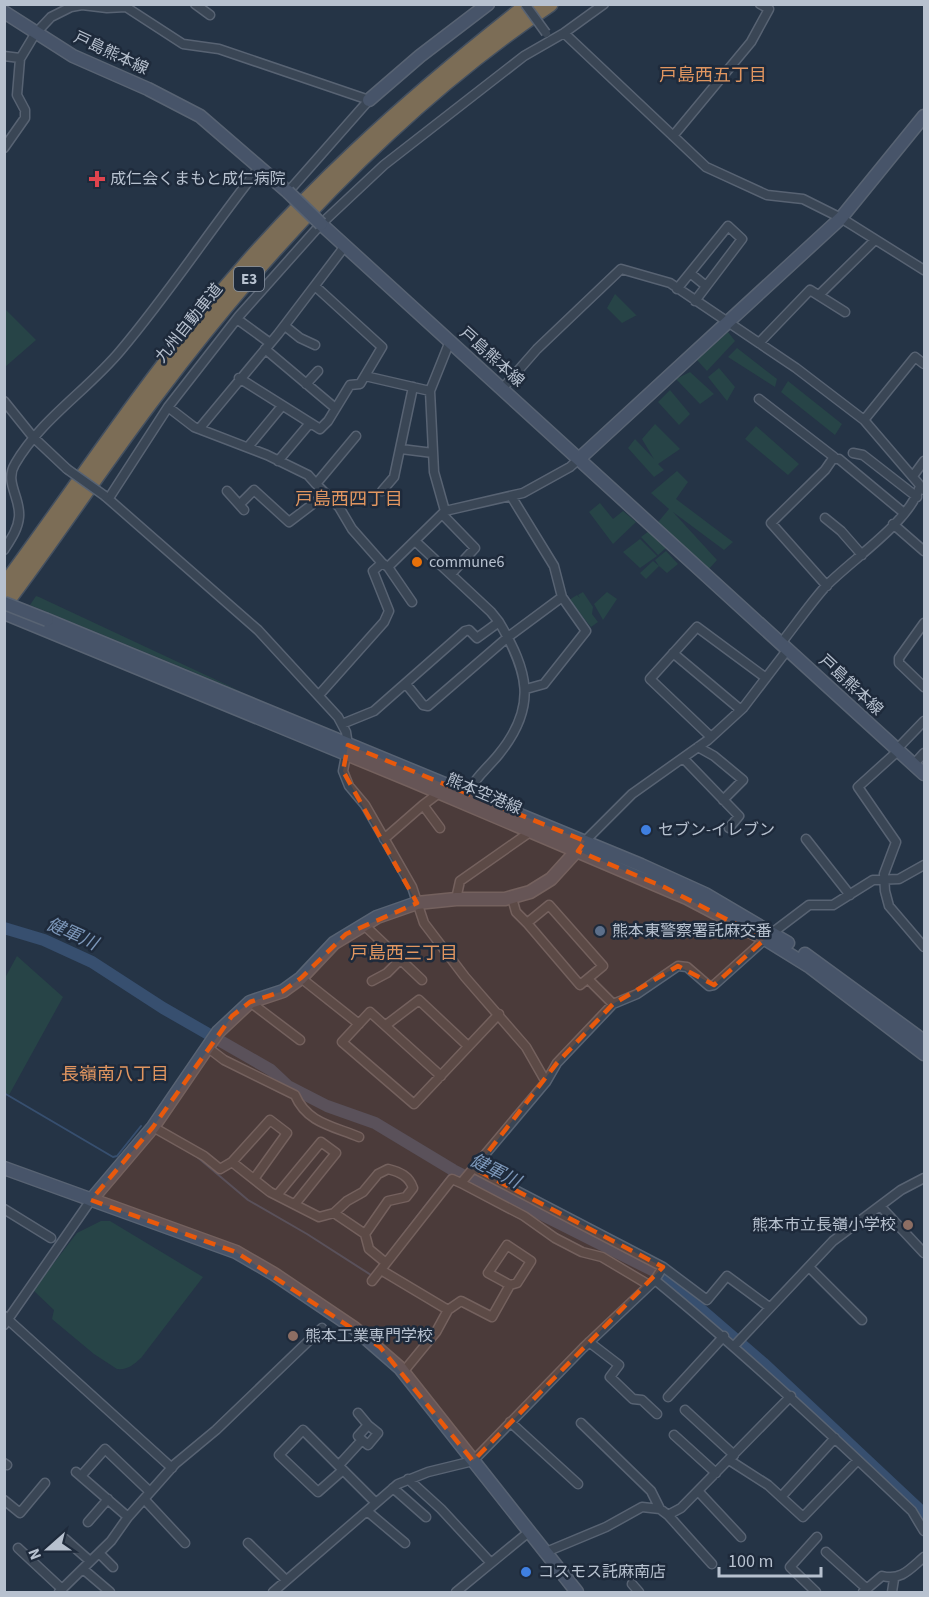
<svg xmlns="http://www.w3.org/2000/svg" width="929" height="1597" font-family="'Source Sans 3','Noto Sans JP',sans-serif">
  <style>
    .green { fill: #274447 }
    .lines { fill: none; stroke-linecap: round; stroke-linejoin: round }
    .stream { stroke: #374f6f; stroke-width: 2 }
    .river { stroke: #374f6f; stroke-width: 12 }
    .street-casing { stroke: #586373; stroke-width: 11 }
    .secondary-casing { stroke: #586373; stroke-width: 15 }
    .highway-casing { stroke: #445060; stroke-width: 18 }
    .street { stroke: #3a4655; stroke-width: 8 }
    .secondary { stroke: #475469; stroke-width: 12 }
    .highway { stroke: #7c6d56; stroke-width: 15 }
    .street-bridge-casing { stroke: #586373; stroke-width: 11; stroke-linecap: butt }
    .secondary-bridge-casing { stroke: #586373; stroke-width: 15; stroke-linecap: butt }
    .street-bridge { stroke: #3a4655; stroke-width: 8 }
    .secondary-bridge { stroke: #475469; stroke-width: 12 }
    .marked { fill: #e8590c; fill-opacity: 0.2; stroke: #e8590c; stroke-width: 4.5; stroke-dasharray: 12 8; stroke-linejoin: round }
    .health-dot { fill: #e0444e; stroke: #1e2a3b; stroke-width: 2 }
    .food-dot { fill: #e8710a; stroke: #1e2a3b; stroke-width: 2 }
    .shop-dot { fill: #3f7fe0; stroke: #1e2a3b; stroke-width: 2 }
    .service-dot { fill: #5c6f8a; stroke: #1e2a3b; stroke-width: 2 }
    .education-dot { fill: #8d6e63; stroke: #1e2a3b; stroke-width: 2 }
    .labels { text-anchor: middle; dominant-baseline: central; stroke-width: 5; stroke-linejoin: round; paint-order: stroke }
    .shield { fill: #1e2a3b; stroke: #8994a3; stroke-width: 1.5 }
    .shield-label { font-size: 15px; font-weight: bold; fill: #b7c1cf }
    .street-label { font-size: 16px; fill: #b7c1cf; stroke: #1e2a3b }
    .poi-label { font-size: 16px; fill: #b7c1cf; stroke: #1e2a3b; text-anchor: start }
    .neighbourhood-label { font-size: 18px; fill: #e19660; stroke: #1e2a3b }
    .water-label { font-size: 18px; font-style: italic; fill: #7c97b9; stroke: #1e2a3b }
  </style>
  <rect width="100%" height="100%" fill="#253446"/>
  <path class="green" d="M615 294 636 315H637L622 323 607 308Z
    M4 308 36 340 5 367H4Z
    M728 332 735 341 707 371 697 360Z
    M737 348 777 379 775 387 728 357Z
    M719 368 735 387 727 401 708 377Z
    M690 372 714 394 700 404 676 379Z
    M788 381 842 424 835 435 781 392Z
    M670 390 690 414 679 425 658 402Z
    M655 424 680 449 658 464 664 470 654 477 628 448 635 439 654 459 642 439Z
    M756 426 799 464 788 475 745 439Z
    M677 471 688 482 676 499 733 542 724 550 673 512 717 560 708 570 654 527 669 509 651 493Z
    M600 503 613 519 623 511 636 522 613 544 589 512Z
    M649 531 666 548 658 555 641 537Z
    M640 539 657 556 640 568 623 552Z
    M666 551 678 564 667 573 659 566 646 579 640 573 653 561 659 566 655 560Z
    M583 592 593 607 592 614 598 622 591 627 569 600 577 595 580 598 578 595Z
    M607 592 617 599 603 620 594 604Z
    M36 596 39 597 242 692 30 605Z
    M17 956 63 997 9 1095 4 1092 5 978Z
    M101 1221H110L203 1277 141 1358C133 1365 128 1370 117 1369L94 1354 52 1319 54 1310 33 1290 77 1233Z"/>
  <g class="lines">
    <path class="stream" d="M4 1093 113 1157 117 1156 141 1126
      M196 1156 248 1200 307 1234 371 1275
      M394 1246 453 1170"/>
    <path class="river" d="M4 928 44 940 92 962 163 1008 271 1070 288 1086 327 1106 375 1123 453 1170 660 1274 763 1363 924 1514"/>
    <g class="street-casing">
      <path id="street" d="M195 4 210 15
        M564 33 706 167 767 195 803 199 841 218 924 270
        M4 56 20 58
        M673 136 751 42 769 9 760 4
        M4 148 25 118V110L17 95 20 59 35 34 51 17 71 7 82 5 107 8 126 7 183 44 219 49 369 100 288 192
        M690 273 706 286
        M677 289 728 226 742 239 695 301
        M820 294 875 240
        M237 319 270 343
        M285 326 300 338 315 345
        M759 343 810 290 845 312
        M265 349 334 407
        M365 376 430 391
        M239 378 320 429 328 421 350 385 360 384 382 347 315 286
        M306 384 318 371
        M502 389 537 349 621 269 670 283 796 368 864 420 924 490
        M759 399 834 457 825 470 771 523 827 586
        M4 401 33 437 67 469
        M168 407 194 427 267 455 308 475 316 484
        M864 420 915 357 924 364
        M199 429 278 334 345 246
        M356 436 316 484 339 507 352 529 382 563
        M248 447 282 406
        M401 449 433 453
        M853 453 863 455 917 497
        M834 459H839L904 513
        M278 461 310 423
        M913 476 924 461
        M227 491 244 510
        M382 491 394 477 413 387
        M105 496 258 630 338 717 346 732 348 745 343 771 349 786 365 805 412 887 424 923 465 977 526 1047 546 1082
        M511 496 554 566 562 597 586 631 544 684 526 689
        M109 498 168 407 239 316 321 224 384 165 524 56 564 33 604 4
        M240 504 254 490 289 522 326 494
        M445 511 434 472 430 391 450 341
        M442 514 475 548 451 574
        M825 518 841 531 862 555
        M893 524 924 551
        M4 550C11 539 18 529 19 517 21 498 4 482 15 464 41 419 88 390 121 350 170 292 212 227 259 168
        M388 567 412 602
        M924 623 899 658V663L924 687
        M782 642C796 624 810 604 825 587 852 559 910 522 920 486
        M673 653 741 710
        M406 684 423 705 428 706 508 637 562 597
        M319 695 384 622 389 611 373 571 382 563 388 567 445 511 523 493 570 467 580 458
        M342 724 374 711 465 631 469 630 477 638 499 622 491 612 415 541
        M711 737 650 679 697 627 766 678
        M698 747 714 756 743 780 723 800
        M897 749 924 721
        M899 750 858 787 896 842 884 874 885 891 889 906 924 947
        M683 758 739 816 729 828
        M914 764 924 753
        M439 793 423 805 440 828
        M467 794C475 777 488 768 499 754 538 706 528 671 499 622
        M384 839 423 805
        M806 839 850 895
        M585 841 632 794 708 740 743 708 788 649
        M512 898 516 912 527 923 549 905 603 966 580 985 527 923
        M456 899 460 881 530 832
        M363 924 422 980
        M301 978 359 1024
        M588 979 613 1004
        M372 981 387 973 400 960
        M250 1002 300 1040
        M386 1025 419 1000 468 1046
        M207 1047 224 1060 295 1095C307 1123 333 1126 359 1137
        M441 1076 370 1012 342 1042 414 1104C442 1074 471 1044 499 1014
        M153 1127 204 1156 220 1169 232 1162 270 1192 319 1217 334 1213 347 1201 363 1192 378 1174 388 1169C400 1172 409 1176 413 1188L406 1197 388 1201 365 1234 369 1249 386 1263
        M232 1162 270 1120 287 1133 254 1179
        M475 1169 663 1267 707 1300 727 1276 769 1307
        M461 1183 524 1216 555 1238 582 1252 602 1257 649 1285
        M278 1194 321 1142 336 1153 295 1204
        M881 1207 924 1253
        M4 1209 51 1238
        M334 1213 365 1234
        M809 1267 862 1320
        M381 1270 448 1310
        M655 1280C744 1353 828 1431 912 1511L924 1531
        M372 1281 452 1179 461 1183 546 1082 557 1063 613 1004 637 994 678 966 687 967 709 986 714 985 772 933 809 905H833L873 880 899 879 924 865
        M4 1316 172 1468
        M4 1325 91 1200
        M589 1342 619 1365 610 1377 633 1399 642 1400 657 1414
        M735 1345 833 1241 901 1190 924 1178
        M404 1371 436 1332 448 1310 461 1301 492 1317 510 1285 517 1283 531 1261 507 1245 488 1273 510 1285
        M668 1397 724 1336
        M685 1410 734 1455
        M358 1413 368 1425
        M510 1422 578 1484
        M581 1423 651 1491 660 1509
        M674 1435 716 1473
        M729 1460 768 1485 803 1517 858 1460
        M4 1463 7 1465
        M339 1465 362 1440 358 1436 368 1425 378 1433 368 1445 362 1440
        M343 1470 318 1492 279 1455 303 1430 376 1503
        M76 1472 128 1517
        M81 1476 105 1449 147 1489
        M408 1479 441 1509 491 1563
        M393 1488 426 1517
        M698 1491 741 1537
        M781 1497 835 1438
        M144 1499 185 1543
        M4 1500 20 1513 45 1483
        M367 1511 405 1543
        M668 1515 712 1564
        M88 1522 108 1499
        M65 1539 90 1561
        M248 1543 286 1580
        M18 1548 62 1589
        M546 1552 606 1527 642 1507 660 1509 668 1515 681 1508 791 1396
        M826 1552 867 1589
        M99 1553 113 1567
        M83 1569 110 1592
        M632 1584 639 1592
        M59 1592 111 1541 128 1517 175 1464 216 1430 322 1328
        M273 1592 398 1484 428 1472 473 1461 583 1348 655 1280 663 1267
        M456 1592 530 1531
        M816 1592 790 1567 817 1537
        M863 1592 882 1576C901 1581 910 1569 924 1557
        M892 1592 894 1579"/>
    </g>
    <g class="secondary-casing">
      <path id="secondary" d="M4 12 73 56 148 89 200 116 288 192
        M369 100 420 56 488 4
        M321 224 924 774
        M580 458 841 218 924 116
        M4 613 412 781 687 898 765 939 810 967 924 1054
        M47 620 641 865 705 894 788 943
        M805 954 924 1041
        M4 1168 236 1252 274 1274 354 1328 400 1368 577 1592
        M91 1200 153 1127 218 1032 250 1002 283 991 301 978 334 943 377 917 417 903 456 899H505L530 892 551 879 582 845"/>
    </g>
    <g class="highway-casing">
      <path id="highway" d="M4 586C70 497 131 404 201 318 296 199 409 98 529 4
        M4 605C57 535 105 461 158 392 268 246 397 107 550 4"/>
    </g>
    <use href="#street" class="street"/>
    <use href="#secondary" class="secondary"/>
    <use href="#highway" class="highway"/>
    <g class="street-bridge-casing">
      <path id="street-bridge" d="M525 4 546 33
        M67 469 105 496"/>
    </g>
    <g class="secondary-bridge-casing">
      <path id="secondary-bridge" d="M288 192 321 224
        M4 603 47 620"/>
    </g>
    <use href="#street-bridge" class="street-bridge"/>
    <use href="#secondary-bridge" class="secondary-bridge"/>
  </g>
  <path class="marked" d="M348 745 585 841 578 851 664 887 765 939 714 985 678 966 613 1004 557 1063 475 1169 663 1267 473 1461 380 1347 236 1252 91 1200 153 1127 232 1016 250 1002 283 991 301 978 346 934 417 903 343 771Z"/>
  <path class="health-dot" d="M94 170h6v6h6v6h-6v6h-6v-6h-6v-6h6z"/>
  <circle class="food-dot" cx="417" cy="562" r="6"/>
  <g class="shop-dot">
    <circle cx="646" cy="830" r="6"/>
    <circle cx="526" cy="1572" r="6"/>
  </g>
  <circle class="service-dot" cx="600" cy="931" r="6"/>
  <g class="education-dot">
    <circle cx="908" cy="1225" r="6"/>
    <circle cx="293" cy="1336" r="6"/>
  </g>
  <g class="labels">
    <rect class="shield" x="234" y="267" width="30" height="24" rx="4.5"/>
    <g class="shield-label">
      <text x="249" y="279">E3</text>
    </g>
    <g class="street-label">
      <text transform="translate(111 53) rotate(25)">戸島熊本線</text>
      <text transform="translate(189 323) rotate(-51)">九州自動車道</text>
      <text transform="translate(492 357) rotate(42)">戸島熊本線</text>
      <text transform="translate(851 685) rotate(43)">戸島熊本線</text>
      <text transform="translate(484 794) rotate(23)">熊本空港線</text>
    </g>
    <g class="poi-label">
      <text x="110" y="179">成仁会くまもと成仁病院</text>
      <text x="429" y="562">commune6</text>
      <text x="658" y="830">セブン-イレブン</text>
      <text x="612" y="931">熊本東警察署託麻交番</text>
      <text x="896" y="1225" text-anchor="end">熊本市立長嶺小学校</text>
      <text x="305" y="1336">熊本工業専門学校</text>
      <text x="538" y="1572">コスモス託麻南店</text>
    </g>
    <g class="neighbourhood-label">
      <text x="713" y="75">戸島西五丁目</text>
      <text x="349" y="499">戸島西四丁目</text>
      <text x="404" y="953">戸島西三丁目</text>
      <text x="115" y="1074">長嶺南八丁目</text>
    </g>
    <g class="water-label">
      <text transform="translate(72 934) rotate(24)">健軍川</text>
      <text transform="translate(495 1171) rotate(27)">健軍川</text>
    </g>
  </g>
  <rect width="929" height="1597" fill="none" stroke="#b7c1cf" stroke-width="12"/>
  <g transform="translate(48 1549) rotate(249)" stroke="#1e2a3b" stroke-width="4.5" paint-order="stroke">
  <path d="M0-4.5L10 22L0 15L-10 22Z" fill="#b7c1cf"/>
  <text y="-9" font-size="16" font-weight="bold" text-anchor="middle" fill="#b7c1cf">N</text>
  </g>
  <path d="M719 1567v9h102v-9" fill="none" stroke="#b7c1cf" stroke-width="3"/>
  <text x="728" y="1567" font-size="18" fill="#b7c1cf" stroke="#1e2a3b" stroke-width="4.5" paint-order="stroke">100 m</text>
</svg>
